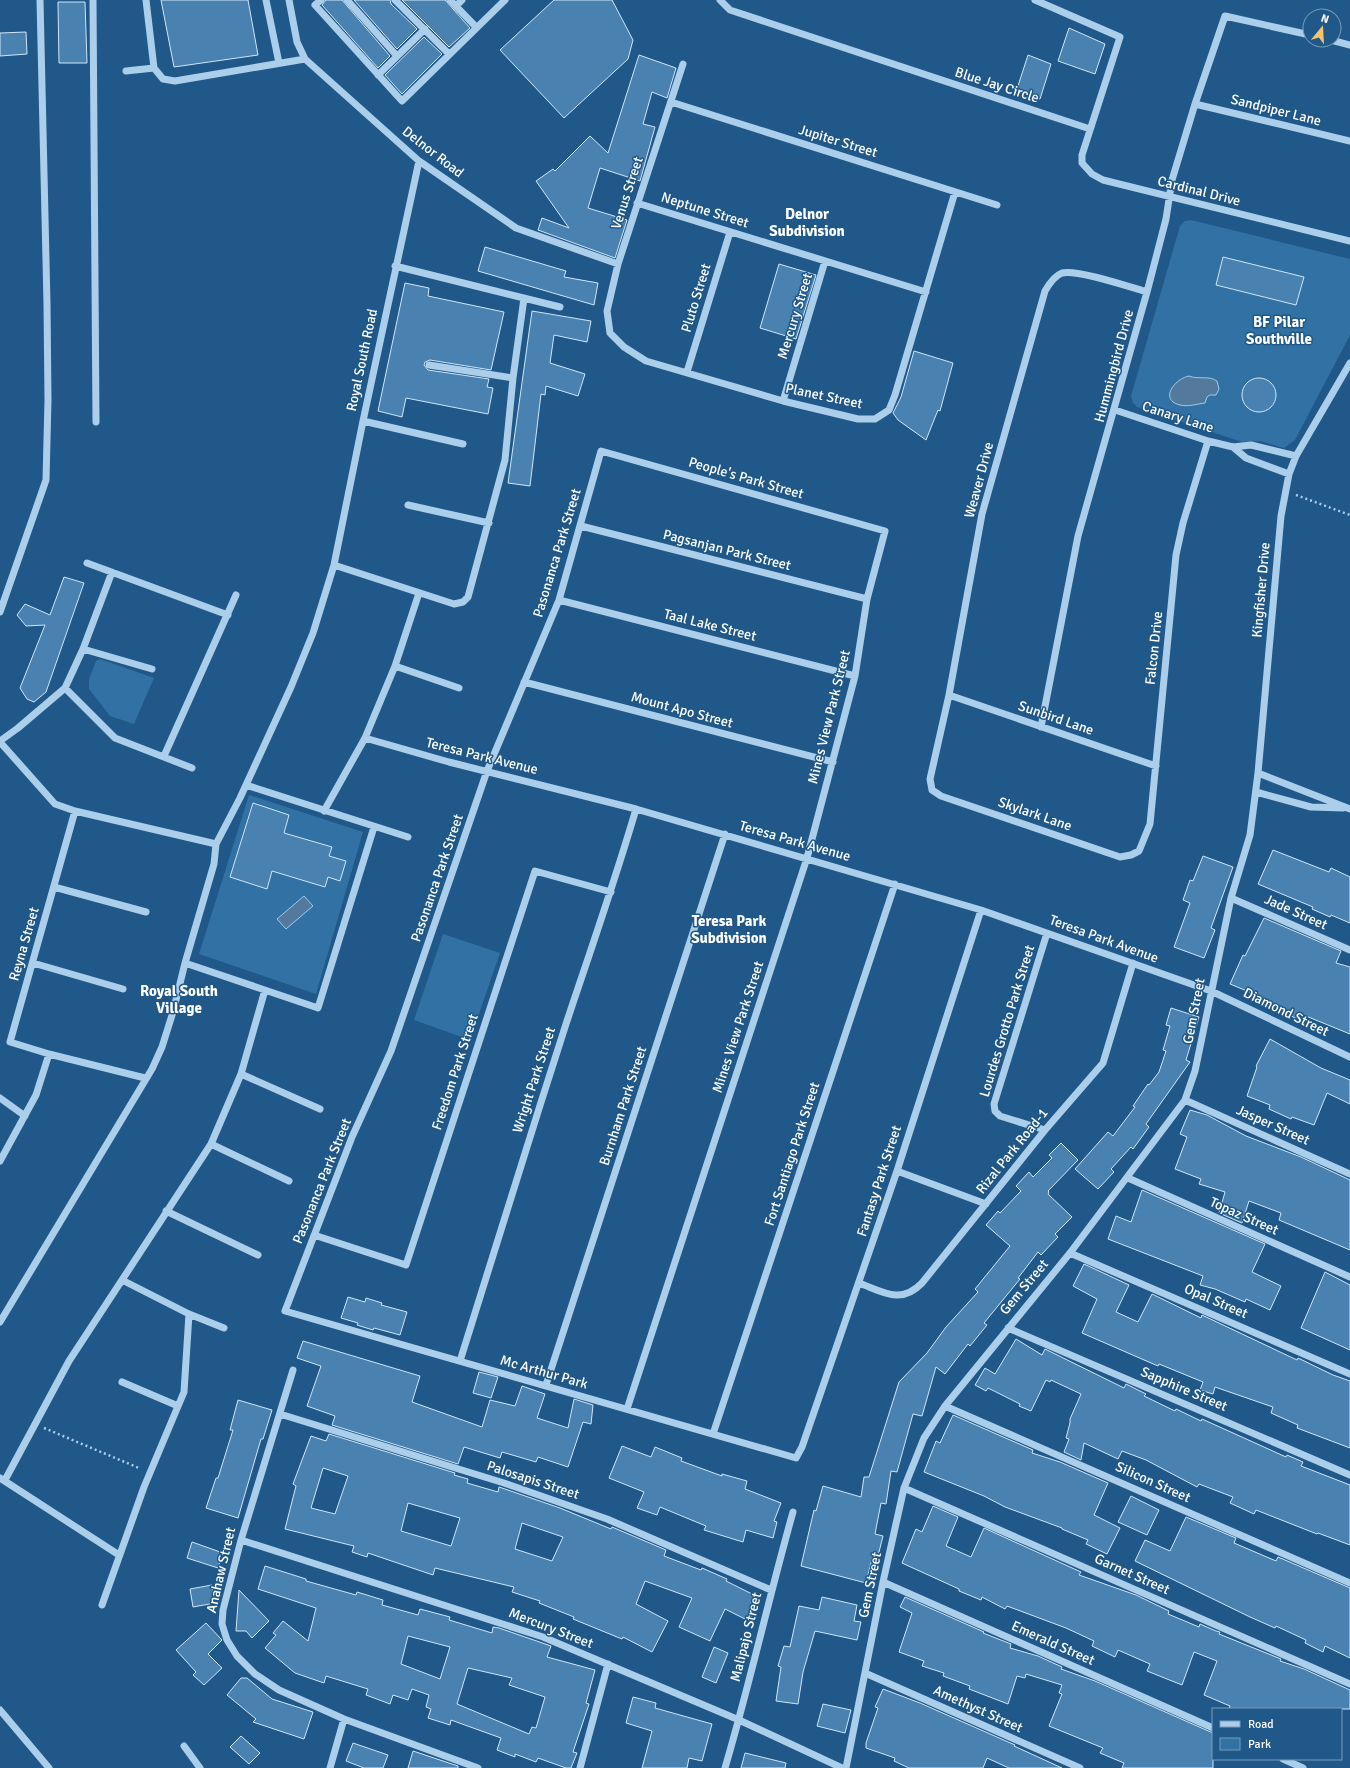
<svg xmlns="http://www.w3.org/2000/svg" width="1350" height="1768" font-family="Signika,sans-serif">
  <style>
    .green { fill: #3171a4 }
    .water { fill: #537a9c; stroke: #9fcbec }
    .building { fill: #4982b1; stroke: #d0e6f8; fill-rule: evenodd }
    .lines { fill: none; stroke-linecap: round; stroke-linejoin: round }
    .path { stroke: #abceeb; stroke-width: 2.5; stroke-dasharray: 2 3; stroke-linecap: butt }
    .minor { stroke: #abceeb; stroke-width: 7 }
    .labels { text-anchor: middle; dominant-baseline: central; stroke-width: 3; stroke-linejoin: round; paint-order: stroke }
    .street-label { font-size: 14px; fill: #fff; stroke: #205889 }
    .neighbourhood-label { font-size: 15px; font-weight: bold; fill: #fff; stroke: #205889 }
  </style>
  <rect width="100%" height="100%" fill="#205889"/>
  <path class="green" d="M1191 220 1350 259V335L1295 440 1284 448 1260 441 1242 442 1137 407 1133 403 1131 396 1180 226 1185 221Z
    M100 659 154 678 134 724 110 716 89 689V679L96 661Z
    M249 795 363 832 316 994 199 954Z
    M443 934 500 953 470 1040 414 1020Z"/>
  <path class="water" d="M1189 376C1199 380 1208 375 1217 381L1219 389 1216 395H1210L1207 397 1205 403C1197 404 1188 407 1180 405 1159 400 1174 379 1189 376Z
    M304 896 313 906 286 929 277 919Z"/>
  <path class="building" d="M161 0H248L258 55 174 67Z
    M326 0H342L390 56 378 68 322 5Z
    M354 0H390L391 4 417 29 397 49Z
    M402 0H445L470 28 449 47Z
    M554 0H612L633 40 628 59 564 118 500 50Z
    M58 2H85L87 63H59Z
    M1069 28 1105 44 1095 74 1058 61Z
    M26 32 27 54 0 56V33Z
    M424 37 442 54 402 94 385 75Z
    M639 55 676 68 667 98 652 92 643 124 655 127 640 181 600 168 588 208 627 220 615 258 538 230 542 218 569 228 536 181 553 169 555 171 590 136 608 153Z
    M1028 55 1051 64 1040 99 1016 92Z
    M485 247 566 271 564 277 598 283 594 305 478 271Z
    M1223 257 1304 277 1296 305 1216 285Z
    M779 264 816 275 796 339 760 328Z
    M405 283 429 288 428 296 504 312 491 370 430 360 425 362 424 365 428 370 489 379 487 387 493 388 488 414 406 398 402 417 378 411Z
    M532 311 591 321 587 342 554 335 550 363 585 374 578 396 546 386 545 395 541 394 530 486 508 483Z
    M914 351 953 363 940 411 938 410 926 440 898 420 893 413 901 397Z
    M1242 395a17 17 0 1 1 34 0a17 17 0 1 1-34 0Z
    M64 577 84 583 46 692 34 702 27 699 20 688 45 625 26 626 17 615 25 604 50 615Z
    M253 803 289 815 284 833 332 847 329 856 346 861 340 881 328 877 325 887 272 871 267 889 230 877Z
    M1273 850 1329 872 1331 868 1350 877V923L1331 915 1330 917 1312 909 1313 907 1258 884Z
    M1203 856 1233 867 1211 928 1215 930 1204 958 1174 947 1190 903 1183 900 1190 880 1193 881Z
    M1264 918 1341 951 1336 963 1350 967V1034L1306 1016 1303 1022 1258 999 1259 996 1230 984 1243 955 1245 956Z
    M1171 1008 1199 1017 1186 1060 1190 1062 1146 1124 1149 1127 1133 1149 1131 1147 1111 1169 1114 1172 1098 1189 1075 1169 1108 1132 1113 1136 1135 1107 1133 1106 1148 1084 1149 1085 1159 1072 1166 1051 1163 1050 1170 1026 1166 1025Z
    M1270 1039 1321 1068 1350 1080V1104L1327 1093 1314 1125 1292 1117 1291 1119 1269 1109 1270 1105 1247 1096 1257 1067 1256 1066Z
    M1190 1110 1207 1115 1246 1136 1301 1157 1350 1180V1250L1279 1220 1281 1213 1249 1201 1242 1223 1219 1213 1225 1192 1199 1184 1201 1179 1175 1169 1187 1137 1180 1134Z
    M1061 1143 1078 1160 1048 1191 1049 1192 1048 1194 1072 1217 1055 1234 1058 1237 1041 1255 1038 1252 1018 1278 1020 1279 984 1323 987 1325 970 1346 968 1344 945 1374 936 1367 922 1416 913 1414 897 1472 891 1471 886 1504 881 1503 875 1534 883 1536 877 1560 872 1559 866 1583 801 1566 814 1510 816 1511 823 1486 861 1497 864 1477H869L899 1382 927 1353 946 1327 978 1292 975 1289 1010 1246 986 1225 998 1211 1000 1213 1021 1191 1016 1186 1029 1172 1033 1177 1052 1158 1049 1155Z
    M1142 1190 1265 1244 1252 1272 1281 1286 1270 1310 1246 1299 1245 1302 1215 1289 1200 1285 1203 1276 1108 1239 1116 1216 1131 1222Z
    M1084 1264 1129 1285 1116 1312 1138 1322 1152 1294 1201 1318 1202 1315 1297 1360 1298 1358 1333 1375 1350 1381V1448L1297 1428 1298 1425 1271 1413 1273 1407 1215 1387 1213 1394 1200 1390 1203 1382 1159 1364 1158 1366 1082 1333 1097 1299 1073 1286Z
    M1325 1272 1350 1285V1350L1301 1328Z
    M348 1297 365 1302 366 1298 382 1303 381 1305 407 1312 400 1335 374 1328 373 1330 357 1325 358 1323 341 1318Z
    M1016 1339 1042 1355 1045 1349 1124 1388 1126 1384 1146 1394 1144 1396 1175 1411 1176 1409 1201 1421 1202 1419 1286 1457 1287 1455 1303 1462 1301 1466 1350 1485V1545L1318 1533 1317 1534 1256 1510 1254 1514 1230 1503 1233 1497 1199 1484 1197 1487 1146 1460 1122 1451 1118 1459 1084 1443 1081 1460 1064 1452 1069 1439 1066 1438 1070 1423V1419L1081 1394 1051 1380 1050 1382 1046 1380 1031 1411 1019 1406 1020 1404 988 1388 986 1391 975 1385 985 1368 995 1374Z
    M303 1341 420 1376 412 1402 482 1427 490 1400 515 1406 522 1386 545 1394 537 1418 568 1428 574 1399 593 1405 591 1424 583 1422 568 1467 538 1457 536 1462 502 1452 500 1458 464 1447 458 1464 332 1425 335 1416 307 1406 321 1366 297 1358Z
    M479 1372 498 1377 491 1398 473 1393Z
    M238 1400 272 1410 263 1439H261L238 1518 206 1508 216 1478H218L233 1430H230Z
    M953 1415 1033 1450 1032 1453 1060 1462 1108 1483 1094 1515 1120 1528 1107 1554 1086 1544 1088 1540 1062 1529V1528L1005 1507 984 1496 924 1472 936 1441 940 1443Z
    M329 1434 455 1473 454 1475 468 1479 467 1483 498 1492 499 1487 502 1488 560 1508 611 1529 612 1527 666 1550 664 1556 701 1570 702 1568 727 1579 726 1581 760 1598 749 1621 725 1609 710 1641 679 1627 692 1598 645 1581 636 1604 668 1621 652 1652 623 1637 622 1639 573 1619 574 1617 539 1603 540 1601 512 1592 514 1587 435 1568 433 1575 368 1553 367 1557 352 1552 354 1546 285 1529 296 1486 293 1484 311 1436 326 1441ZM323 1468 348 1476 335 1514 311 1508ZM408 1503 460 1518 451 1546 401 1531ZM522 1523 563 1537 552 1561 515 1549Z
    M622 1446 651 1457 655 1447 682 1458 681 1461 722 1476V1474L747 1481 745 1489 781 1503 774 1521 777 1522 773 1538 746 1530 743 1542 704 1530 706 1526 660 1507 657 1515 637 1508 644 1492 609 1478Z
    M1131 1496 1159 1510 1147 1535 1118 1522Z
    M933 1506 958 1517 946 1546 971 1557 984 1528 1081 1572 1079 1575 1136 1595 1169 1611 1168 1614 1199 1627 1200 1624 1216 1631 1220 1632 1219 1634 1281 1659 1280 1661 1304 1669 1350 1690V1709H1229L1230 1706 1204 1695 1217 1661 1194 1652 1182 1685 1147 1671 1150 1664 1118 1650 1115 1657 1092 1646 1094 1641 1066 1628 1007 1606 1005 1609 982 1597 981 1600 959 1591V1589L902 1563 916 1529 922 1532Z
    M1186 1517 1236 1538 1234 1543 1276 1561 1278 1557 1350 1588V1658L1325 1646 1323 1652 1305 1643 1306 1640 1276 1626 1275 1628 1250 1617 1135 1561 1145 1540 1170 1551Z
    M192 1542 223 1553 218 1568 187 1558Z
    M265 1566 306 1579V1581L356 1595 357 1592 383 1600 382 1605 418 1615 420 1609 450 1617 449 1620 492 1633 493 1627 499 1628 551 1646 547 1657 595 1670 586 1703 589 1704 573 1752 577 1753 571 1768H566L538 1758 536 1762 515 1754V1757L497 1750 501 1738 451 1720 450 1725 428 1718 431 1709 426 1707 429 1695 412 1689 408 1700 393 1695 390 1704 366 1695 368 1689 326 1676 324 1683 295 1673 265 1648 276 1635 273 1633 283 1621 308 1641 316 1608 258 1589ZM408 1636 450 1647 440 1679 401 1664ZM468 1668 512 1678 509 1685 545 1697 536 1728 532 1727 529 1734 457 1704Z
    M212 1585 215 1603 193 1607 190 1589Z
    M239 1590 269 1621 252 1638 246 1631H236Z
    M822 1597 857 1605 854 1621 861 1622 857 1640 815 1631 803 1672 798 1704 776 1701 781 1667 778 1666 784 1646 790 1647 799 1606 819 1610Z
    M905 1597 984 1632 983 1633 1011 1644 1010 1648 1038 1656 1062 1667 1061 1669 1095 1681 1213 1733V1768H1122L1124 1763 1100 1753 1103 1748 1049 1726 1062 1694 1059 1693 1062 1685 1026 1674 1025 1678 1017 1676 1008 1704 969 1689 970 1686 943 1676 944 1673 922 1666 924 1661 899 1652 912 1613 900 1607Z
    M206 1623 222 1640 208 1654 222 1668 204 1685 193 1675 196 1672 176 1650Z
    M714 1647 728 1653 716 1683 702 1677Z
    M241 1678H247L272 1699 313 1712 304 1739 253 1722 256 1719 227 1695Z
    M883 1689 920 1703 1015 1745 1014 1746 1062 1768H1009L987 1758 983 1768H909L894 1761 895 1758 866 1748V1743L878 1708 875 1707Z
    M633 1697 656 1703 655 1708 712 1724 702 1761 689 1758 687 1768H642L652 1731 626 1723Z
    M823 1704 851 1710 845 1733 817 1726Z
    M241 1736 260 1753 249 1764 230 1747Z
    M353 1743 388 1755 383 1768H364L346 1761Z
    M413 1751 458 1766V1768H408Z
    M745 1753 786 1763 785 1768H741Z"/>
  <g class="lines">
    <path class="path" d="M1296 495 1350 515
      M44 1428 139 1468"/>
    <path class="minor" d="M93 0 96 422
      M146 0 154 68 163 79 175 81 305 59
      M266 0 279 63
      M289 0 297 42 305 59 419 161 516 228 618 264
      M321 0 315 5 402 101 505 0
      M347 0 397 56
      M395 0 449 54
      M450 0 476 27
      M720 0 730 10 1090 129
      M1035 0 1120 37 1082 155V163L1092 174 1103 180 1350 241
      M456 6 462 0
      M1331 40 1350 45
      M683 64 618 264 607 311 610 333 624 347 646 361 783 401 858 419H875L889 410 895 395 955 192
      M126 71 154 68
      M378 75 425 29
      M671 102 997 205
      M1195 104 1350 141
      M637 203 926 292
      M395 266 560 307
      M1147 292C1130 287 1077 269 1062 273 1054 276 1049 284 1045 291L982 514 949 695 930 779 932 790 941 796 1120 857 1131 855 1139 851 1150 824 1176 555 1183 523 1208 441
      M429 365 513 378
      M687 372 730 232
      M783 401 825 261
      M1115 410 1208 441 1233 447 1251 445 1296 456
      M363 421 463 444
      M1233 447 1246 458 1289 474
      M408 505 489 523
      M581 526 867 599
      M87 563 228 615
      M334 565 454 604 463 602 468 597 505 460 513 378 524 298
      M559 600 855 676
      M0 612 46 480 48 400 47 304 40 0
      M83 649 152 669
      M395 666 459 688
      M524 682 833 762
      M65 688 115 738 192 768
      M949 695 1156 766
      M1041 727 1078 536 1147 292 1166 219 1172 180 1195 104 1225 16 1310 35
      M365 738 449 762 636 809 981 910 1211 991 1350 1057
      M0 741 18 728 65 688 83 649 112 572
      M0 742 55 804 75 811 216 844
      M164 756 236 595
      M1258 773 1350 809
      M246 785 408 837
      M1256 792 1311 807 1343 808
      M75 811 10 1042 49 1054 145 1078
      M324 811 365 738 395 666 419 593
      M54 887 146 912
      M1231 898 1350 950
      M33 963 123 989
      M185 963 318 1008 374 827
      M241 1074 320 1109
      M0 1098 25 1116
      M1185 1100 1350 1174
      M1045 1130 1000 1116 995 1111 994 1104 1047 933
      M211 1144 289 1181
      M0 1161 36 1095 49 1054
      M897 1171 986 1204
      M1128 1178 1350 1277
      M166 1211 258 1255
      M314 1235 406 1265 535 871 611 892
      M1070 1253 1350 1374
      M122 1280 189 1314 224 1328
      M859 1283C883 1292 901 1305 922 1283L1045 1130 1103 1063 1133 963
      M0 1322 152 1069 162 1047 173 1012 185 963 214 864 216 844 240 798 291 687 313 633 334 565 363 421 419 161
      M1008 1328 1350 1475
      M460 1361C495 1248 530 1136 566 1024 590 952 615 881 636 809
      M293 1370 241 1540 223 1610 222 1624 227 1640 237 1656 255 1674 279 1690 344 1719 478 1768
      M122 1382 178 1406
      M546 1385 725 834
      M945 1406 1350 1583
      M627 1409 807 858 855 676 867 599 885 531 601 451 559 600 487 771 391 1051 352 1137 285 1311 796 1458 802 1447 897 1171 981 910
      M280 1414 504 1483 607 1519 771 1590
      M713 1434 895 884
      M0 1478 119 1555
      M5 1480 69 1361 211 1144 241 1074 265 990
      M904 1488 1350 1684
      M241 1540 543 1637 739 1720 842 1768
      M883 1582 1213 1728
      M102 1605 144 1487 184 1392 189 1314
      M865 1673 1080 1768
      M0 1710 49 1768
      M184 1746 200 1768
      M1283 1759 1303 1768
      M330 1768 344 1719
      M580 1768 608 1664
      M725 1768C750 1683 769 1597 793 1512
      M846 1768 883 1582 904 1488 924 1438 945 1406 1070 1253 1185 1100 1195 1071 1231 898 1250 835 1258 773 1281 516 1289 474 1296 456 1350 363"/>
  </g>
  <g class="labels">
    <g class="street-label">
      <text transform="translate(997 85) rotate(18)">Blue Jay Circle</text>
      <text transform="translate(1276 110) rotate(14)">Sandpiper Lane</text>
      <text transform="translate(838 141) rotate(17)">Jupiter Street</text>
      <text transform="translate(433 152) rotate(38)">Delnor Road</text>
      <text transform="translate(1199 191) rotate(14)">Cardinal Drive</text>
      <text transform="translate(627 193) rotate(-72)">Venus Street</text>
      <text transform="translate(705 210) rotate(17)">Neptune Street</text>
      <text transform="translate(696 298) rotate(-73)">Pluto Street</text>
      <text transform="translate(795 316) rotate(-73)">Mercury Street</text>
      <text transform="translate(362 360) rotate(-78)">Royal South Road</text>
      <text transform="translate(1114 366) rotate(-75)">Hummingbird Drive</text>
      <text transform="translate(824 396) rotate(12)">Planet Street</text>
      <text transform="translate(1178 417) rotate(18)">Canary Lane</text>
      <text transform="translate(746 478) rotate(16)">People's Park Street</text>
      <text transform="translate(979 480) rotate(-75)">Weaver Drive</text>
      <text transform="translate(727 550) rotate(14)">Pagsanjan Park Street</text>
      <text transform="translate(557 553) rotate(-73)">Pasonanca Park Street</text>
      <text transform="translate(1261 590) rotate(-85)">Kingfisher Drive</text>
      <text transform="translate(710 625) rotate(14)">Taal Lake Street</text>
      <text transform="translate(1154 648) rotate(-84)">Falcon Drive</text>
      <text transform="translate(682 710) rotate(15)">Mount Apo Street</text>
      <text transform="translate(829 717) rotate(-76)">Mines View Park Street</text>
      <text transform="translate(1056 718) rotate(19)">Sunbird Lane</text>
      <text transform="translate(482 756) rotate(14)">Teresa Park Avenue</text>
      <text transform="translate(1035 814) rotate(19)">Skylark Lane</text>
      <text transform="translate(795 841) rotate(16)">Teresa Park Avenue</text>
      <text transform="translate(437 878) rotate(-71)">Pasonanca Park Street</text>
      <text transform="translate(1296 912) rotate(24)">Jade Street</text>
      <text transform="translate(1104 939) rotate(20)">Teresa Park Avenue</text>
      <text transform="translate(24 944) rotate(-74)">Reyna Street</text>
      <text transform="translate(1194 1011) rotate(-79)">Gem Street</text>
      <text transform="translate(1286 1012) rotate(26)">Diamond Street</text>
      <text transform="translate(1007 1021) rotate(-73)">Lourdes Grotto Park Street</text>
      <text transform="translate(738 1027) rotate(-72)">Mines View Park Street</text>
      <text transform="translate(455 1072) rotate(-72)">Freedom Park Street</text>
      <text transform="translate(534 1080) rotate(-72)">Wright Park Street</text>
      <text transform="translate(623 1106) rotate(-72)">Burnham Park Street</text>
      <text transform="translate(1273 1125) rotate(24)">Jasper Street</text>
      <text transform="translate(1012 1151) rotate(-51)">Rizal Park Road-1</text>
      <text transform="translate(792 1154) rotate(-72)">Fort Santiago Park Street</text>
      <text transform="translate(322 1181) rotate(-68)">Pasonanca Park Street</text>
      <text transform="translate(879 1181) rotate(-72)">Fantasy Park Street</text>
      <text transform="translate(1244 1216) rotate(24)">Topaz Street</text>
      <text transform="translate(1024 1287) rotate(-50)">Gem Street</text>
      <text transform="translate(1216 1301) rotate(23)">Opal Street</text>
      <text transform="translate(544 1372) rotate(16)">Mc Arthur Park</text>
      <text transform="translate(1184 1389) rotate(23)">Sapphire Street</text>
      <text transform="translate(533 1480) rotate(18)">Palosapis Street</text>
      <text transform="translate(1153 1482) rotate(24)">Silicon Street</text>
      <text transform="translate(221 1570) rotate(-77)">Anahaw Street</text>
      <text transform="translate(1132 1574) rotate(24)">Garnet Street</text>
      <text transform="translate(870 1585) rotate(-78)">Gem Street</text>
      <text transform="translate(551 1628) rotate(21)">Mercury Street</text>
      <text transform="translate(746 1637) rotate(-76)">Malipajo Street</text>
      <text transform="translate(1053 1643) rotate(24)">Emerald Street</text>
      <text transform="translate(978 1709) rotate(24)">Amethyst Street</text>
    </g>
    <g class="neighbourhood-label">
      <text x="807" y="214">Delnor<tspan x="807" dy="17">Subdivision</tspan></text>
      <text x="1279" y="322">BF Pilar<tspan x="1279" dy="17">Southville</tspan></text>
      <text x="729" y="921">Teresa Park<tspan x="729" dy="17">Subdivision</tspan></text>
      <text x="179" y="991">Royal South<tspan x="179" dy="17">Village</tspan></text>
    </g>
  </g>
  <rect x="1212" y="1708" width="130" height="52" fill="#205889" stroke="#799bb8"/>
  <rect x="1220" y="1721" width="20" height="6" fill="#abceeb" stroke="#799bb8"/>
  <text x="1248" y="1728" font-size="12" fill="#ffffff">Road</text>
  <rect x="1220" y="1738" width="20" height="12" fill="#3171a4" stroke="#799bb8"/>
  <text x="1248" y="1748" font-size="12" fill="#ffffff">Park</text>
  <g transform="translate(1322 28) rotate(18)"><circle r="19" fill="#205889" stroke="#799bb8"/>
  <path d="M0-3L7 15L0 10L-7 15Z" fill="#f8c16c"/>
  <text y="-6" font-size="11" font-weight="bold" text-anchor="middle" fill="#ffffff">N</text>
  </g>
</svg>
